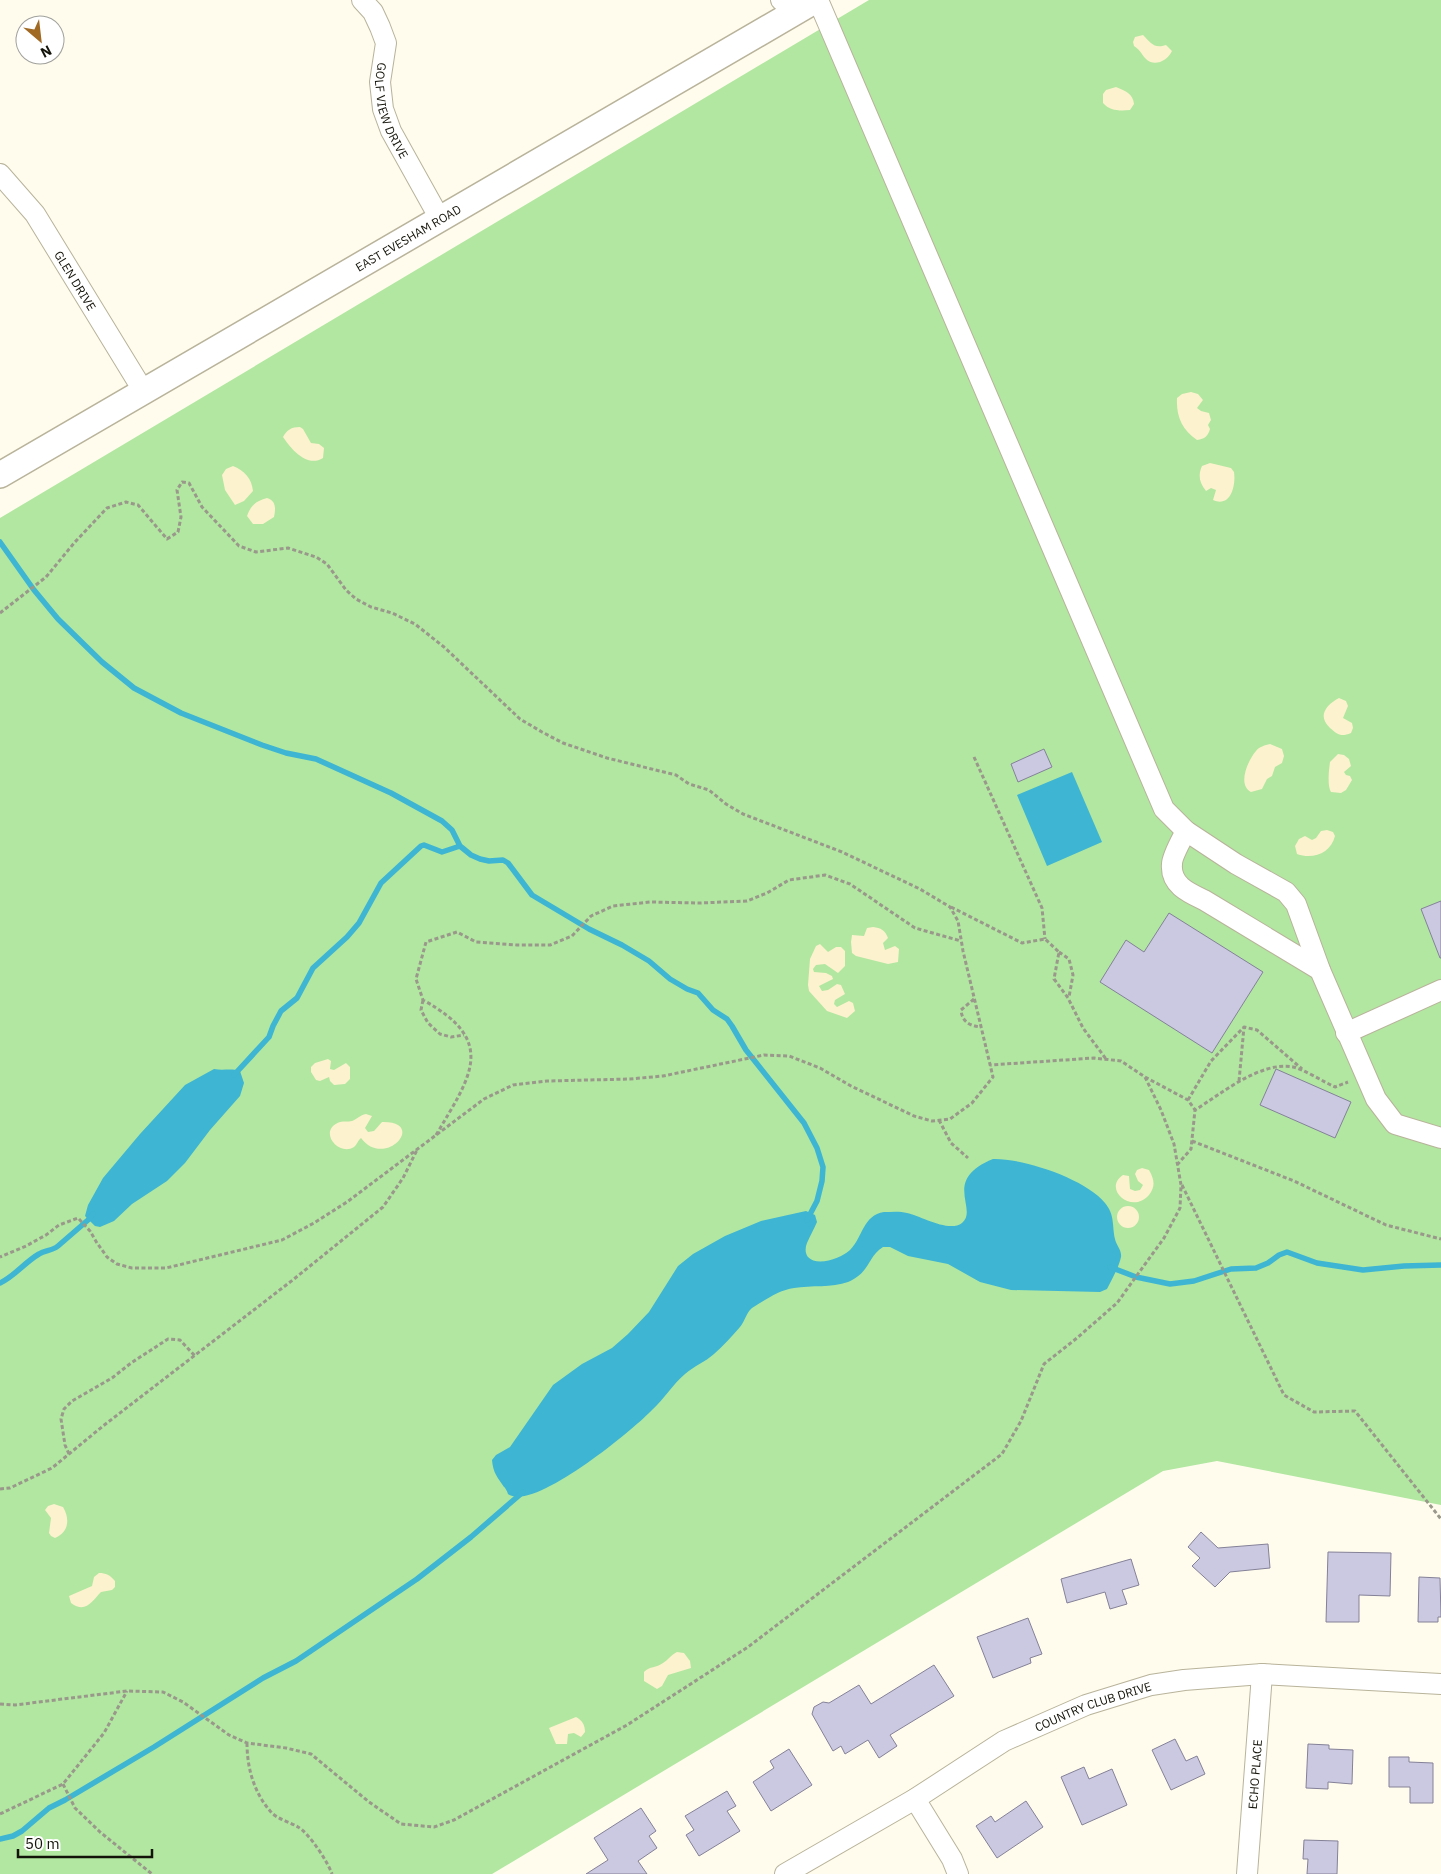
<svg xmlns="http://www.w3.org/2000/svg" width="1441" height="1874" font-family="'IBM Plex Sans',sans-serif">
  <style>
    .green { fill: #b1e7a1 }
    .sand { fill: #fcf2cd }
    .water { fill: #3eb5d2 }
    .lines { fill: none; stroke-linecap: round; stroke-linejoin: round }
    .stream { stroke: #3eb5d2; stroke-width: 5.5 }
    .building { fill: #cbc9e2; stroke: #848198 }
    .minor-casing { stroke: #b8b39a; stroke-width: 22 }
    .major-casing { stroke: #b8b39a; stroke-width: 28 }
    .path { stroke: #9a988b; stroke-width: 3; stroke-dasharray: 4 2.5; stroke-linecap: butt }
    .minor { stroke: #fff; stroke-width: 20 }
    .major { stroke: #fff; stroke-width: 25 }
    .labels { text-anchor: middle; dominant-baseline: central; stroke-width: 4; stroke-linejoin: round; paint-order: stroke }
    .street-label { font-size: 12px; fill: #141309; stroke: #fff }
  </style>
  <rect width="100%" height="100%" fill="#fffced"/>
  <path class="green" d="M869 0H1441V1505L1217 1461 1163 1471 492 1874H0V518Z"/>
  <path class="sand" d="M1143 35C1151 43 1154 49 1166 45L1172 51C1167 61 1154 68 1145 58 1141 53 1139 49 1134 46L1133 42 1135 37Z
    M1116 87C1126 91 1133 94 1134 104L1130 110C1120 111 1110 111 1103 103V94L1106 90Z
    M1191 392 1198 394 1203 400 1197 408 1201 411 1209 413 1211 420 1208 425 1210 429C1208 436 1205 439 1197 440 1182 430 1176 416 1177 398L1182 394Z
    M300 427 303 429 311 443 319 444 324 448 323 458C307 468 291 449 283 437 287 430 291 427 300 427Z
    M1210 463 1231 468 1234 472C1236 485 1231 508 1213 500L1216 490 1211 488 1206 491C1199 482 1198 475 1202 466Z
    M233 466C244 470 252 479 253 491L244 501 235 505 225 490 222 475 226 469Z
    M267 498C276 501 276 508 274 517L263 524H253L247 516C251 505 256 501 267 498Z
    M1339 698 1346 701 1348 706 1343 718 1352 723 1353 728 1351 733C1341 737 1338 735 1330 728 1317 716 1326 705 1339 698Z
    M1270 744 1282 749 1284 756 1282 763 1275 767 1272 776 1267 779 1262 789 1251 792C1237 785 1248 760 1256 751 1259 747 1265 745 1270 744Z
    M1338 754 1344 755 1349 759 1351 766 1344 772 1346 775 1350 776 1352 780 1346 790 1341 793 1331 792C1327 786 1329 769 1330 762Z
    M1327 830 1333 832 1335 836C1331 853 1313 860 1297 854L1295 846 1299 839 1305 836 1312 840 1316 838 1321 831Z
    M873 927C881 928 885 930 888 938L883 943 885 950 895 946 899 949 898 962 888 964 856 956 852 953 851 942 852 935 864 936 867 928Z
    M820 944 828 952 836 947H841L845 951V966L838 973 825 964 816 965 813 969 814 972 826 973 832 976 833 979 819 986 822 991 828 990 837 984 841 985 845 994 835 1000 834 1004 837 1007 849 1001 853 1003 855 1011 847 1018 827 1011 809 991 808 985 810 959 816 946Z
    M328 1059 331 1061 330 1069 334 1070 346 1063 350 1067V1079L345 1084 334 1085 330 1081 329 1077 320 1081 316 1080 311 1072V1067L315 1063Z
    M366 1114 372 1116 365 1128 368 1132 374 1131 382 1122C428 1121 385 1170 361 1138 358 1140 357 1145 354 1147 338 1157 317 1130 340 1122 344 1121 348 1122 352 1121 357 1119 360 1115 366 1114Z
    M1142 1168 1149 1170C1154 1179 1156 1186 1149 1195 1132 1215 1102 1189 1123 1175L1129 1176 1130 1189 1135 1191 1140 1190 1143 1185 1138 1181 1135 1174 1137 1170Z
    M1117 1217a11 11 0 1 1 22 0a11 11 0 1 1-22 0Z
    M54 1504 63 1507C70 1519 69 1532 55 1538L51 1536 49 1533 51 1518 45 1510 48 1506Z
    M99 1573C106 1573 110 1575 115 1581V1587L112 1590 101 1592C92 1601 86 1614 71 1603L69 1596 92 1586 94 1577Z
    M677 1652 684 1653 690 1661 691 1668 668 1675 662 1686 657 1689 644 1681V1672C650 1666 656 1668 663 1663 668 1660 671 1655 677 1652Z
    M576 1717C582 1720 585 1725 585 1732L581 1737 574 1733 568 1734 567 1744H556L549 1728Z"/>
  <path class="water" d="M1072 772 1102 842 1047 866 1017 795Z
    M214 1069C223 1071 231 1068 240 1071L244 1083 240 1096 210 1130 185 1163 167 1181 132 1204 114 1221 100 1227 95 1226 85 1216 88 1205 103 1178 140 1134 185 1085Z
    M993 1159C1023 1158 1086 1179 1105 1203 1115 1215 1112 1225 1115 1239 1116 1245 1122 1250 1121 1257 1119 1267 1112 1279 1107 1289L1100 1292 1011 1290 980 1282 948 1264 908 1256 890 1247H883C867 1257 871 1272 848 1282 832 1288 811 1285 794 1288 779 1290 765 1300 752 1308 746 1313 745 1321 740 1327 732 1336 723 1346 714 1354 705 1362 694 1366 685 1374 673 1384 664 1399 652 1410 634 1429 533 1513 508 1494 508 1493 505 1487 504 1487 498 1478 493 1473 492 1460L496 1455 510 1447 553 1385 582 1364 612 1348 628 1334 649 1312 678 1266 693 1254 725 1236 761 1221 806 1211 815 1215 817 1222C814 1229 810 1236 807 1243 805 1248 805 1253 808 1257 817 1267 842 1258 850 1250 863 1237 863 1215 884 1212 891 1212 900 1211 907 1213 921 1216 949 1233 962 1223 979 1209 941 1180 993 1159Z"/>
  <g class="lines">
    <path class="stream" d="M0 542 34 590 58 619 102 662 134 688 181 713 262 745 286 753 316 759 391 793 442 821 452 830 460 846 471 855 480 859 489 861 503 860 508 863 532 895 589 929 622 945 649 961 670 979 687 989 698 993 713 1010 727 1019 732 1026 746 1050 804 1123 817 1148 823 1167 822 1181 817 1201 807 1220
      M234 1075 269 1037 273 1026 281 1011 297 998 313 968 347 937 359 923 381 883 421 846 424 845 442 852 460 846
      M1110 1267 1136 1277 1170 1284 1194 1281 1231 1269 1256 1268 1268 1263 1279 1255 1287 1252 1317 1263 1363 1270 1404 1266 1441 1265
      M0 1283C15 1276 25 1262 39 1254 45 1250 52 1251 58 1246L88 1220 93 1214
      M0 1839 13 1836 22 1831 49 1808 65 1800 154 1747 263 1678 296 1661 417 1579 471 1537 523 1492"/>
  </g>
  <path class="building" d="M1044 749 1052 767 1018 782 1011 764Z
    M1441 901V958H1440L1421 909Z
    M1169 913 1263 972 1212 1053 1100 982 1126 940 1144 952Z
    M1276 1069 1351 1102 1335 1138 1260 1105Z
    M1201 1532 1218 1548 1268 1544 1270 1568 1230 1572 1215 1587 1192 1566 1200 1558 1188 1547Z
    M1328 1552 1391 1553 1390 1596 1359 1595V1622H1326Z
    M1131 1559 1139 1585 1122 1590 1127 1604 1110 1609 1105 1592 1067 1603 1061 1579Z
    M1419 1577 1440 1578 1441 1617H1438V1622H1418Z
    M1028 1618 1042 1654 1030 1658 1031 1663 993 1678 977 1637Z
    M934 1665 954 1696 890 1735 897 1746 879 1758 868 1740 845 1754 841 1746 833 1751 812 1714 814 1707 823 1702 829 1703 859 1685 871 1704Z
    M1175 1739 1186 1761 1197 1756 1205 1774 1171 1790 1152 1750Z
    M1308 1744 1329 1745V1749L1353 1750 1352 1784 1328 1782V1789L1306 1788Z
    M789 1749 812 1785 771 1811 753 1782 774 1768 770 1761Z
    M1389 1757H1409V1762L1433 1763V1803H1410V1787H1389Z
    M1084 1767 1089 1779 1112 1769 1127 1805 1082 1825 1061 1777Z
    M727 1791 736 1806 727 1811 740 1831 699 1856 686 1835 694 1830 685 1816Z
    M1026 1801 1043 1827 997 1858 976 1826 991 1816 995 1822Z
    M641 1808 656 1831 649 1836 657 1848 638 1861 647 1874H586L608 1860 594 1838Z
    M1304 1840 1338 1841 1337 1874H1307L1308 1859H1303Z"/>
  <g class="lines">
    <g class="minor-casing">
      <g id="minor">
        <path id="s1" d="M362 0 373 12 380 27 386 43 380 82 383 109 391 131 440 219"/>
        <path d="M781 0 796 12"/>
        <path d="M818 0 1164 809 1186 831 1236 864 1286 892 1296 904 1320 970 1376 1099 1395 1124 1441 1138"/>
        <path id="s2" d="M0 174 35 214 144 392"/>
        <path d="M1186 831C1182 839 1172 856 1172 864 1170 885 1189 893 1204 900L1320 970"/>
        <path d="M1346 1033 1441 990"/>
        <path d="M915 1799 952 1859 958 1874"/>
        <path id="s3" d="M785 1874 915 1799 1004 1741 1086 1705 1151 1685 1184 1680 1262 1674 1441 1684"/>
        <path id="s4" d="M1247 1874 1262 1674"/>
      </g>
    </g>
    <g class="major-casing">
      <g id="major">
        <path id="s5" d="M0 475 816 0"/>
      </g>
    </g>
    <path class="path" d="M0 613 46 577 75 542 107 508 126 502 138 505 167 539 178 532 181 517 177 490 182 482 189 483 202 507 239 546 256 552 288 548 316 557 327 564 346 590 356 599 371 607 392 613 415 624 444 647 520 719 542 732 563 743 607 758 676 775 689 784 709 790 726 804 743 814 842 852 920 889 950 907 958 921 963 951 993 1077 972 1103 950 1119 932 1121 914 1116 851 1086 820 1068 789 1056 764 1055 663 1076 630 1079 547 1081 513 1085 484 1099 347 1202 314 1223 282 1240 166 1268H132L117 1264 107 1257 97 1243 90 1231 78 1218 59 1225 46 1235 26 1246 0 1257
      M974 757 1042 908 1045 939
      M951 907 1022 943 1045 939 1059 952 1054 979 1068 998 1083 1028 1106 1059
      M1059 952 1069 959 1073 975 1069 997
      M974 999 961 1010C962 1022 970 1026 981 1027
      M423 1000 421 1010 428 1023 440 1034 451 1037 464 1035
      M1145 1077 1188 1100 1195 1110
      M1239 1081 1244 1027
      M1188 1100 1211 1061 1244 1027 1257 1030 1302 1069
      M939 1120 951 1143 968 1158
      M436 1135C471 1076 498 1041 423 1000L416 979 426 942 457 932 476 942 517 945H550L572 936 591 916 613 906 650 902 700 903 747 901 767 893 789 880 825 875 850 884 915 928 961 941
      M1192 1141 1294 1181 1386 1225 1441 1239
      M1177 1165 1191 1149 1195 1110C1221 1094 1260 1061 1293 1067 1303 1069 1324 1082 1335 1087L1348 1082
      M1182 1185 1284 1395 1314 1412 1355 1411 1441 1519
      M69 1454 65 1445 61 1419 64 1409 72 1401 112 1378 131 1363 168 1339 180 1340 195 1356
      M0 1489 10 1488 52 1468 103 1426 294 1279 383 1207 403 1178 417 1150
      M0 1704 15 1705 127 1691 163 1692 183 1702 229 1735 247 1743 286 1748 311 1754 369 1802 401 1824 434 1827 454 1820 627 1725 748 1647 1002 1454 1021 1421 1044 1364 1077 1338 1117 1303 1164 1238 1180 1208 1181 1185 1174 1144 1161 1110 1145 1077 1121 1061 1094 1058 990 1065
      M247 1743C247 1768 254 1793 271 1812 277 1819 290 1822 298 1827 309 1833 328 1862 332 1874
      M63 1784 75 1808 100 1832 152 1874
      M0 1814 63 1784 104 1733 127 1691"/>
    <use href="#minor" class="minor"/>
    <use href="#major" class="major"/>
  </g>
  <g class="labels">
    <g class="street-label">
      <text stroke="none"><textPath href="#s1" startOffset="120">GOLF VIEW DRIVE</textPath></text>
      <text stroke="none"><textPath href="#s5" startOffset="472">EAST EVESHAM ROAD</textPath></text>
      <text stroke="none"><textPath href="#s2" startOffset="131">GLEN DRIVE</textPath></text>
      <text stroke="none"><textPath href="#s3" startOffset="352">COUNTRY CLUB DRIVE</textPath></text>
      <text stroke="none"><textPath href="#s4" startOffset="100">ECHO PLACE</textPath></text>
    </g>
  </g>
  <g transform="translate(40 40) rotate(152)"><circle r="24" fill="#ffffff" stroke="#a1a19d"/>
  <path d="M0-4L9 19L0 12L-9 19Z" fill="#a06924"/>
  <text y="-8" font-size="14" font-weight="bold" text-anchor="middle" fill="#141309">N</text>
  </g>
  <path d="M18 1849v8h134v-8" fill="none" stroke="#141309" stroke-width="2.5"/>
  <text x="25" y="1849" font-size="15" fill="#141309" stroke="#ffffff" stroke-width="4" paint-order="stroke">50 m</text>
</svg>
